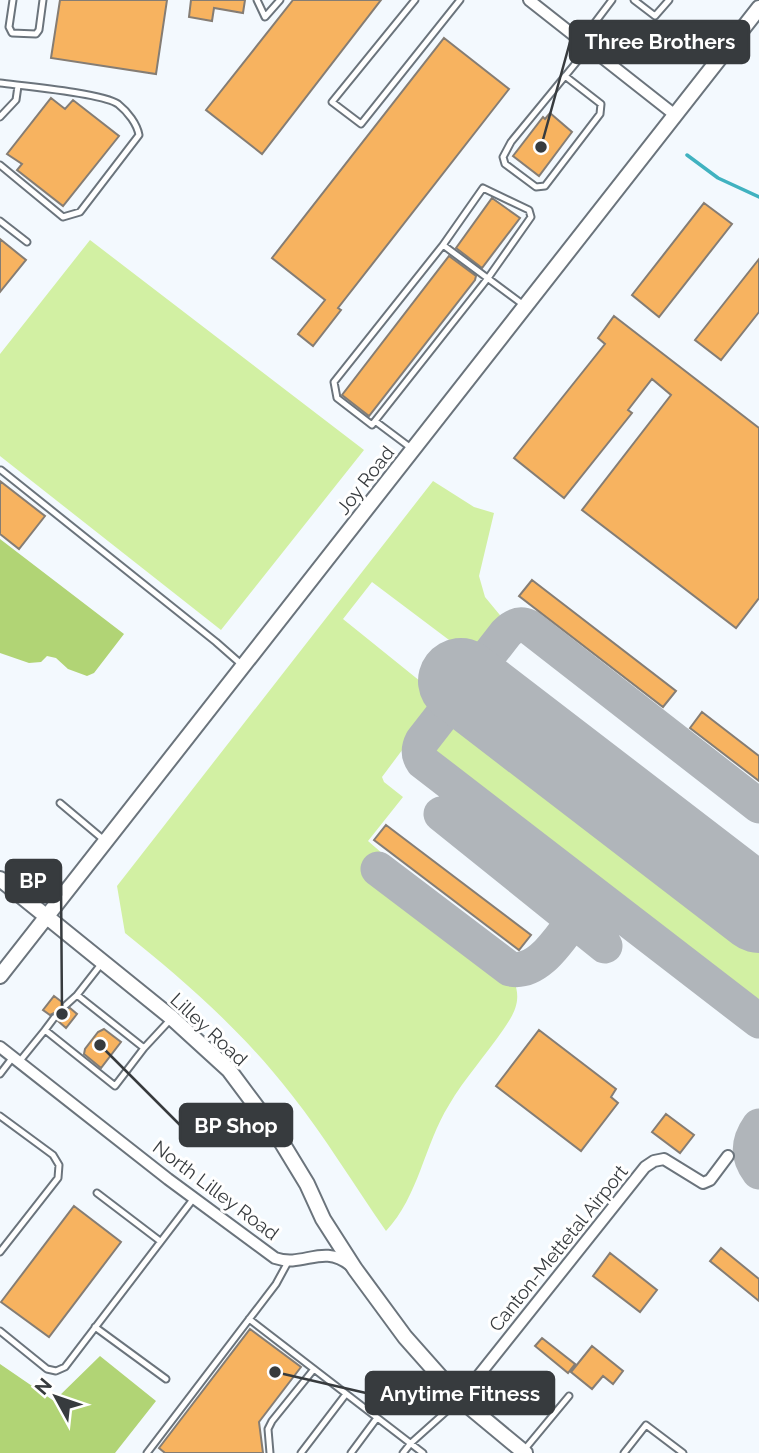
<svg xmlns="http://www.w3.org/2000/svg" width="759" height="1453" font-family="Raleway,sans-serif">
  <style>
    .green { fill: #d2f0a3 }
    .forest { fill: #b1d475 }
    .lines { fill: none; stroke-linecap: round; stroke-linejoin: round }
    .stream { stroke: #40b2c0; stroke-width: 3.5 }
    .taxiway { stroke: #b0b5ba; stroke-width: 35 }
    .runway { stroke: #b0b5ba; stroke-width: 86 }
    .building { fill: #f7b360; stroke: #857d74; stroke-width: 2 }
    .service-casing { stroke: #6b747c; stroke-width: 9 }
    .minor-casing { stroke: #6b747c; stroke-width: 14 }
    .tertiary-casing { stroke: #6b747c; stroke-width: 18 }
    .service { stroke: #fff; stroke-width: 5 }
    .minor { stroke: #fff; stroke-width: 10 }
    .tertiary { stroke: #fff; stroke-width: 14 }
    .labels { text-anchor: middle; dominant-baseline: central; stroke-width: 6; stroke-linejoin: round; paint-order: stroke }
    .street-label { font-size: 19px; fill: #373b3e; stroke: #fff }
    .leader { fill: none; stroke: #373b3e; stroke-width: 2.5 }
    .callout-dot { fill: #373b3e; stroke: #fff; stroke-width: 2.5 }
    .callout { fill: #373b3e; stroke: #373b3e; stroke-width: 2.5 }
    .callout-label { font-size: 21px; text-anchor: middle; font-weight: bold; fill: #fff }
  </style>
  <rect width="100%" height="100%" fill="#f3f9fe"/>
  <path class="green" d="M90 240 364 450 221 630 0 456V354Z
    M433 481 474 507 494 513 479 576 485 597 504 620 473 658 372 582 343 619 441 698 382 777 384 782 403 797 368 841 383 854 369 872 505 978 514 981C522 1001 514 1014 503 1030 486 1055 464 1079 449 1105 424 1145 419 1196 386 1231 354 1185 325 1137 291 1094 243 1032 185 981 125 933L117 886Z
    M456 718 470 720 759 943V1011L446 768 434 751 443 730Z"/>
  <path class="forest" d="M0 539 124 634 94 673 87 676 68 669 56 658 47 656 41 662 29 663 0 653Z
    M100 1356 156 1401 115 1453H0V1364L54 1401Z"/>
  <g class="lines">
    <path class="stream" d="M687 155 718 178 759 197"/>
    <path class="taxiway" d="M759 806 529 627C519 622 513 626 506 633L422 741C418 749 418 755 423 762L759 1021
      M441 814 605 946
      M378 869 510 969C538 975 559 939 574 920
      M759 1126C747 1143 747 1156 759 1172"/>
    <path class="runway" d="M461 681 759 910"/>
  </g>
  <path class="building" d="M60 0H167L156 74 51 58Z
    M191 0H245L243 13 214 8 212 21 189 17Z
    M293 0H381L262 154 206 110Z
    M444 38 509 89 338 308 341 310 313 346 298 334 325 300 272 258Z
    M51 98 65 109 73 100 119 136 63 206 17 170 22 164 7 154Z
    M550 113 572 132 539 176 513 156 543 117 545 119Z
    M492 198 520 218 482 268 456 248Z
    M704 203 732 224 659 317 632 295Z
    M0 239 26 260 0 292Z
    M449 256 476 276 475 280 369 416 342 395Z
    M759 259V312L721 360 695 340Z
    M614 316 759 428V598L736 628 582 510 671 395 652 379 628 410 632 413 564 498 514 458 605 344 598 338Z
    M0 481 45 516 19 549 0 534Z
    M532 580 676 691 663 707 519 596Z
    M702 712 759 756V781L690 728Z
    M386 825 531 935 519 950 374 840Z
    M54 996 62 1002 63 1009 70 1008 77 1014 66 1028 58 1021V1014L54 1013 50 1015 43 1010Z
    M104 1029 121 1042 101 1068 84 1054 85 1049 98 1032Z
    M539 1030 616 1089 611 1097 618 1103 581 1151 496 1086Z
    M666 1114 694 1135 680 1153 652 1132Z
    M74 1206 121 1242 49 1337 1 1302Z
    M721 1248 759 1279V1301L710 1261Z
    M610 1253 657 1290 640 1312 593 1276Z
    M250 1329 301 1367 259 1422 263 1453H165L159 1448Z
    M542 1338 575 1364 568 1373 535 1346Z
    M592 1346 623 1371 613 1384 603 1376 592 1389 571 1372Z"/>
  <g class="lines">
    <g class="service-casing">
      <path id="service" d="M13 0 9 27 12 33 36 34 39 30 43 0
        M257 0 265 17 280 0
        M415 0 332 102 361 124 460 0
        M634 0 655 16 669 0
        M581 41 612 0
        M565 76 601 104 600 114 545 186 536 187 505 164 503 157 511 142 589 47
        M0 83C23 86 103 93 118 104 128 112 137 124 139 135L80 212 63 217 0 165
        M0 117 16 100 18 86
        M0 221 27 242
        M375 421 488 278 531 217 529 210 483 188 443 245
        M411 448 375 421 372 425 337 398 334 382 443 245 525 306
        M1 470 216 642 241 664
        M60 803 104 840
        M66 1005 77 995
        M45 1030 54 1018
        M144 1048 170 1020
        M19 1062 45 1030 115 1086 144 1048 77 995 102 963
        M0 1074 13 1057
        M0 1116 53 1155 59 1165 58 1178 0 1252
        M97 1193 160 1241
        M249 1319 423 1453
        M95 1327 166 1379
        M0 1331 47 1369 56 1371 65 1367 194 1198
        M525 1449 569 1396
        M147 1453 276 1284 288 1262
        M270 1453 268 1429 272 1421 314 1369
        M301 1453 346 1394
        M351 1453 377 1418
        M403 1453 411 1443 459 1400
        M624 1453 646 1425 683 1453"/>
    </g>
    <g class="minor-casing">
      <path id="minor" d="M529 0 675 115
        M0 1047 168 1179 275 1258C304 1268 322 1243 350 1265
        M460 1399 645 1167 654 1161 664 1159 703 1183 710 1180 728 1156"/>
    </g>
    <g class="tertiary-casing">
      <path id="tertiary" d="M0 879 172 1018 229 1070 276 1133 307 1184 323 1219 355 1269 405 1337 460 1399 525 1453
        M0 976 759 8"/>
    </g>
    <use href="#service" class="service"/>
    <use href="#minor" class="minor"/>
    <use href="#tertiary" class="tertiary"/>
  </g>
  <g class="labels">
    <g class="street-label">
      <text transform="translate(365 480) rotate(-52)">Joy Road</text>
      <text transform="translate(209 1029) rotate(43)">Lilley Road</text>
      <text transform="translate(216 1190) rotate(37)">North Lilley Road</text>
      <text transform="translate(558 1248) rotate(-51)">Canton-Mettetal Airport</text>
    </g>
  </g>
  <path class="leader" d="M541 147L570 42M62 1014L61 881M100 1045L180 1125M275 1372L366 1393"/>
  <g class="callout-dot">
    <circle cx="541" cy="147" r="7"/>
    <circle cx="62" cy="1014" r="7"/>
    <circle cx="100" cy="1045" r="7"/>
    <circle cx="275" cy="1372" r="7"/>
  </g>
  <g class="callout">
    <rect x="570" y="21" width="179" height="42" rx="7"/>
    <rect x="6" y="860" width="55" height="42" rx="7"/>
    <rect x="180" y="1104" width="112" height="42" rx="7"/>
    <rect x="366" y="1372" width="188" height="42" rx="7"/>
  </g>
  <g class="callout-label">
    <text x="660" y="49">Three Brothers</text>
    <text x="33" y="888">BP</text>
    <text x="236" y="1133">BP Shop</text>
    <text x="460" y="1401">Anytime Fitness</text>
  </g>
  <g transform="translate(56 1397) rotate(310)" stroke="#ffffff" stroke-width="5" paint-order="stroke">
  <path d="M0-5L12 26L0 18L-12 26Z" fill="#373b3e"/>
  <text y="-10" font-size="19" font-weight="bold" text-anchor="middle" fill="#373b3e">N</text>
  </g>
</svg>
